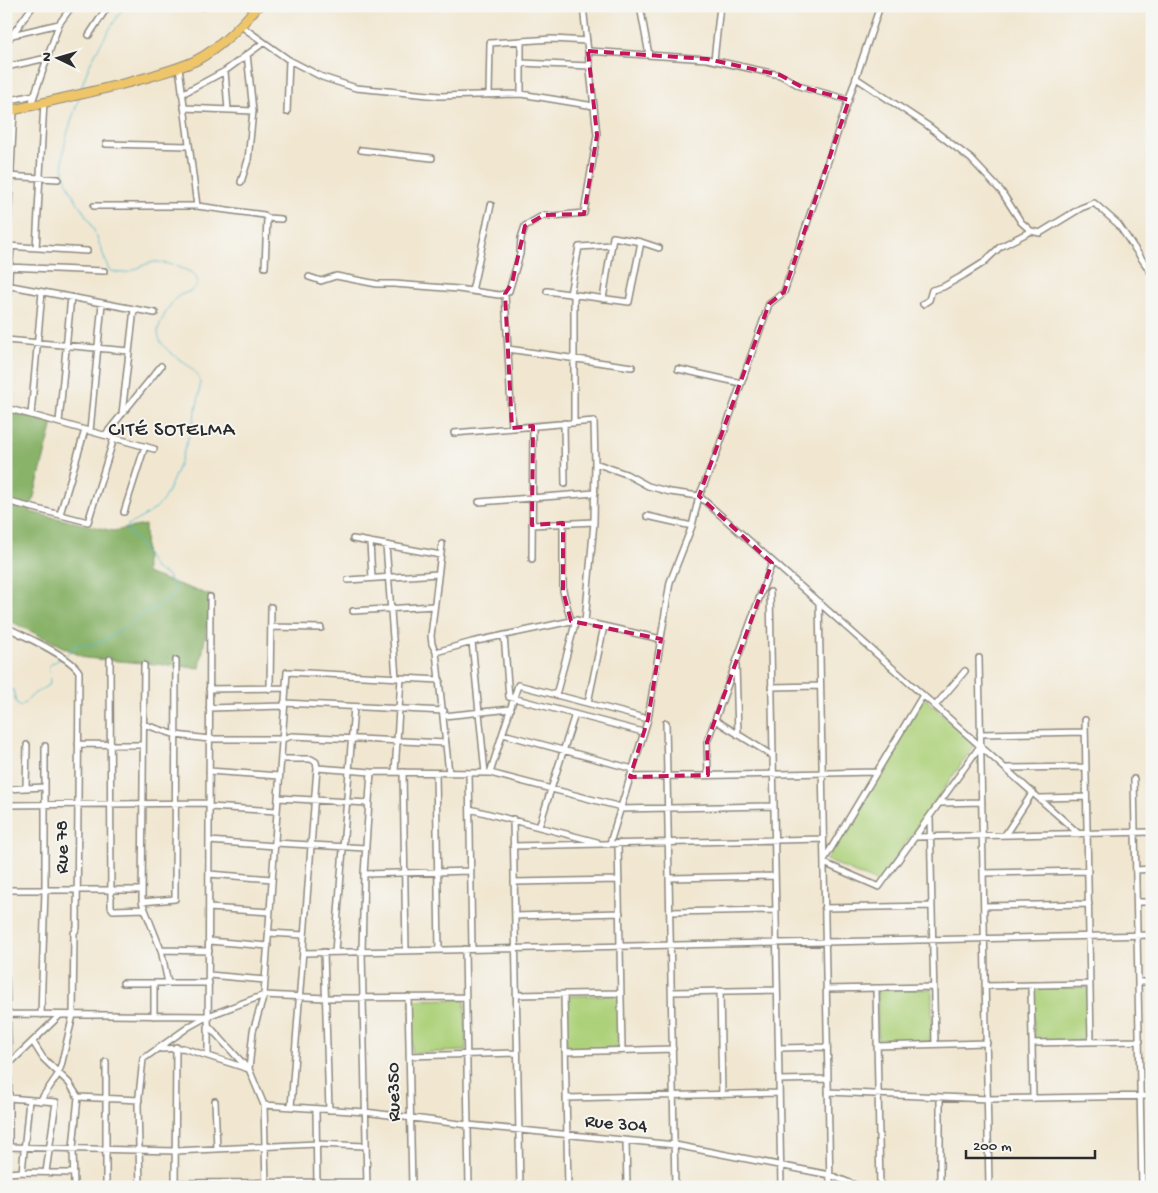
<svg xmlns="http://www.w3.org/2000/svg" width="1158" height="1193" font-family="'Gochi Hand',sans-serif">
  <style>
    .green { fill: #add17a; stroke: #6c7e52 }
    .forest { fill: #8ab36a; stroke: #5a6f4a }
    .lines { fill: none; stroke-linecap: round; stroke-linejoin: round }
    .stream { stroke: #50b8ce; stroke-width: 1 }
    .minor-casing { stroke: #8e897e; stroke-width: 8 }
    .primary-casing { stroke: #8e897e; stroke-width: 11 }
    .minor { stroke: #fff; stroke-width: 5 }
    .primary { stroke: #eec569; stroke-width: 9 }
    .marked { fill: none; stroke: #c2185b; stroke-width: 4; stroke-dasharray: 10 6; stroke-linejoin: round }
    .labels { text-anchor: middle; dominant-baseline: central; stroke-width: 4; stroke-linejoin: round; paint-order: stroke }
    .street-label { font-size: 19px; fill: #2b2b2b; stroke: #f6f6f2 }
    .neighbourhood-label { font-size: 20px; letter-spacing: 1px; fill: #2b2b2b; stroke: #f6f6f2 }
  </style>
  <rect width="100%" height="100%" fill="#f6f6f2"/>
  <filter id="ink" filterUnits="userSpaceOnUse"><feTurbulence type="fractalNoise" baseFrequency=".02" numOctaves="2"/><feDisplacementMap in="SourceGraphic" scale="10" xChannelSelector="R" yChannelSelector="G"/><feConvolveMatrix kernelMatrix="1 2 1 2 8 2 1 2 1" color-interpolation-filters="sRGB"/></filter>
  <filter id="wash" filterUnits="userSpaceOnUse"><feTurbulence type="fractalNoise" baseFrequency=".0096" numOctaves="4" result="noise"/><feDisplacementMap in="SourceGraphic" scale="20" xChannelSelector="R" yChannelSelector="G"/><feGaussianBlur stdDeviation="1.12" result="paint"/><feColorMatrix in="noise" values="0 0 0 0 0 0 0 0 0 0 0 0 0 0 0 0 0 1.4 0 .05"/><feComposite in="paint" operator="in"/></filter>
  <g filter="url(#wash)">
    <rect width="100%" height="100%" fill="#f1e7d1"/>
    <path class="green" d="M923 697 976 743 878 883 826 860Z
      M1088 987V1040L1034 1041 1033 988Z
      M877 989H932V1042H878Z
      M620 995V1048L566 1049 565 996Z
      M465 999 466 1051 412 1053 410 1000Z"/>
    <path class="forest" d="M6 409 53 423 30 512 113 531 145 525 146 573 212 596 200 668 85 658 6 619Z"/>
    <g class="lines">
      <path class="stream" d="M81 90C88 59 108 33 124 6
        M65 656 76 645C103 648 121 629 141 615 154 607 167 606 175 591L168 576 154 568 139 543 128 531V525C139 519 152 513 160 504 173 491 206 393 199 378 190 360 158 353 158 331 158 325 171 302 176 298 184 291 190 295 198 284 197 281 197 278 196 276 191 270 162 261 155 262 137 264 131 279 109 270 103 255 98 238 91 224 79 202 62 185 63 158 64 138 73 117 79 98
        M6 689 13 690 16 703 20 707 34 694 50 684 49 665 62 658"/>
    </g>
  </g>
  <g filter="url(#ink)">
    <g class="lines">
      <g class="minor-casing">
        <path id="minor" d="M115 6H116
          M640 6 649 55
          M203 7V6
          M241 26 289 60 322 77 356 88 439 96 521 94 594 106
          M12 35 59 24
          M89 35 108 6
          M6 43 33 6
          M588 51 707 59 780 75 802 87 849 100
          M714 60 720 6
          M521 63 590 66
          M6 67 47 58
          M179 67 197 206 264 215 267 218 281 219
          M225 71 228 110
          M856 78 927 125 971 159 1001 191 1021 222 1031 231 1000 247 983 263 964 275 943 287 932 290 929 300 923 304
          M182 94 225 71 263 43
          M521 94V41
          M489 95 490 43 552 39 587 41
          M6 101 34 95
          M31 105 59 24 72 6
          M184 108 253 111
          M287 112 289 60
          M106 144 189 146
          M361 150 432 158
          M6 176 58 179
          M241 182 248 160 253 111 247 54
          M94 206H197
          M1031 231 1040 233 1081 208 1094 203 1118 224 1152 274
          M6 246 87 251
          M7 246 14 110
          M36 248 44 102
          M6 267 104 271
          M265 267 267 218
          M309 277 321 281 336 276 377 284H394L458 289 499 295 505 294 509 291 520 254 521 238 525 226 544 215 553 216 584 213 597 135 583 6
          M6 285 155 313
          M472 291 491 205
          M547 291 629 302 641 242
          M505 294 512 428
          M570 294 579 247 612 245
          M574 295V423
          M603 299 613 237 641 242 659 248
          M6 323 11 246
          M6 340 129 351
          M508 349 632 367
          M678 369 741 383
          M6 408 154 449
          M122 414 134 309
          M31 415 42 292
          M59 422 71 297
          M564 423 565 484
          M90 431 102 303
          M454 433 594 421 595 463 594 522 585 622
          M105 435 161 366
          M595 463 626 474 648 486 670 492 699 496 1079 834
          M6 501 88 522 114 438
          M479 502 595 493
          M124 512 145 446
          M60 514 85 430
          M647 516 692 526
          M563 523V591L571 621
          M532 525 594 522
          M353 539 441 555
          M370 542 372 578
          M442 544 431 636 432 644 436 652 449 773
          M386 545 396 678
          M532 559 533 426
          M348 580 438 574
          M770 592 781 1187
          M210 597 208 1056 249 1069
          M819 602 830 1187
          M353 611 434 606
          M6 627C22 635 72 657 79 672L77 928 74 933 73 1015 61 1066 57 1076 40 1101
          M271 627 321 628
          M504 635 509 697 643 732
          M472 642 485 773
          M436 652 472 642 576 620 661 639
          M979 658 989 1187
          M110 659 111 907 113 910 144 909
          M144 665 142 902 161 950 168 983
          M736 665 738 735
          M771 687 820 686
          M209 689 285 688
          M270 689 271 607
          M556 695 576 620
          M284 703 444 711
          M588 703 604 626
          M935 706 965 671
          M209 708 284 706
          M444 716 511 709
          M715 720 773 756
          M1085 720 1091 1042
          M666 723 675 1187
          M143 724 176 735 209 739H282L292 736 446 743
          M503 734 633 769
          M980 734 1085 732
          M78 744 143 745
          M281 759H311L316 762 317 768 291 1107
          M317 768 371 772 490 773 621 807
          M1007 768 1086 767
          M209 771 279 776
          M395 772 401 678
          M403 772 406 951
          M436 773 439 950
          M469 773 472 949
          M490 773 518 685 648 719
          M708 775 707 742 772 563
          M630 777 876 772
          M1134 779 1142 1187
          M26 787 27 745
          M6 789 45 787
          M278 798 368 803
          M1040 798 1086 797
          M940 803 982 802
          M6 805 209 803
          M209 807 277 811
          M470 809 597 842
          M620 809 774 806
          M930 818 935 1044
          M513 819 520 1187
          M539 827 575 714
          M1005 835 1033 792
          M915 837 1152 832
          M209 841 275 846
          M275 843 366 848
          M610 843 648 719 670 582 692 526 699 496 714 461 769 304 784 292 880 6
          M618 843 622 1050
          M513 846 823 839
          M824 860 923 695
          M824 863 879 887 980 746
          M1136 870 1152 869
          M983 873 1088 871
          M209 874 272 879
          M364 874 471 871
          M669 878 775 876
          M514 882 619 880
          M6 890H142
          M142 902 175 899 176 660
          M1137 902H1152
          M984 906 1089 904
          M209 908 270 912
          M824 908 932 906
          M670 912 776 910
          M515 916 620 913
          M269 933 304 935
          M209 941 268 946
          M465 949 469 1187
          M161 950 209 951
          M324 952 329 1110
          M335 952 354 707
          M303 953 1152 935
          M209 975 265 980
          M6 977 9 1064V1146
          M1138 982H1152
          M123 983H209
          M1031 985 1033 1099
          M985 986 1090 984
          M876 988 880 1187
          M826 989 934 987
          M720 991 722 1095
          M672 992 777 990
          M564 994 568 1187
          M516 995 621 993
          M408 997 412 1187
          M8 1014 205 1016
          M41 1015 45 890V746
          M154 1016V983
          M208 1025 248 1069
          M33 1042 43 1058 69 1083 78 1097 73 1148 74 1187
          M1032 1043 1140 1041
          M877 1046 987 1043
          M779 1048 827 1047
          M161 1049 183 1048 208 1056
          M565 1052 673 1049
          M409 1056 517 1053
          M106 1062V1187
          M9 1064 60 1015
          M779 1080 828 1079
          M828 1092 988 1099 1152 1096
          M78 1097 139 1100
          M940 1097V1187
          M9 1098 56 1102 46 1172
          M566 1098 779 1093
          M215 1101 217 1149
          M264 1105 365 1112 468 1125 675 1145 830 1175 860 1187
          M316 1109 317 1187
          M626 1141 627 1187
          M6 1147 175 1151 316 1144 366 1146
          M22 1172 29 1100
          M6 1173 22 1172 74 1173
          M175 1183 367 1182
          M140 1187 138 1105 143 1059 190 1026 208 1016 264 995 326 998 466 997
          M175 1187 176 1047
          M266 1187 264 1105 249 1069 253 1031 264 995 287 672 440 680
          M367 1187 362 951 364 874 371 772"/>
      </g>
      <g class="primary-casing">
        <path id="primary" d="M6 112C56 99 106 90 155 75 168 71 182 67 195 61 220 48 240 27 258 6"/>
      </g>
      <use href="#minor" class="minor"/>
      <use href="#primary" class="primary"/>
    </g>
  </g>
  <path class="marked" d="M588 51 707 59 780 75 802 87 849 100 784 292 769 304 699 496 772 563 707 742 708 775 630 777 648 719 661 639 571 621 563 591V523L532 525 533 426 512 428 505 294 512 283 525 226 544 215 584 214 597 135Z"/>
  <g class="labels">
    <g class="street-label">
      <text transform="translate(63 847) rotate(-90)">Rue 78</text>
      <text transform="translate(395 1092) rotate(-91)">Rue350</text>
      <text transform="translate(616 1125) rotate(5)">Rue 304</text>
    </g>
    <g class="neighbourhood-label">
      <text x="172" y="431">CITÉ SOTELMA</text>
    </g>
  </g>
  <rect width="1158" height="1193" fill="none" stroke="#f6f6f2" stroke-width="25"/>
  <g transform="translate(58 58) rotate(275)" stroke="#f6f6f2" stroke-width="4" paint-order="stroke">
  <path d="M0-4L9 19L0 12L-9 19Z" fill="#2b2b2b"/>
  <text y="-8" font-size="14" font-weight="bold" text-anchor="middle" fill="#2b2b2b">N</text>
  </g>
  <path d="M966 1150v8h129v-8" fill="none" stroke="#2b2b2b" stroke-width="2.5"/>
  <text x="973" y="1150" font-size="15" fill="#2b2b2b" stroke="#f6f6f2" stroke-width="4" paint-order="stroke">200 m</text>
</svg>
